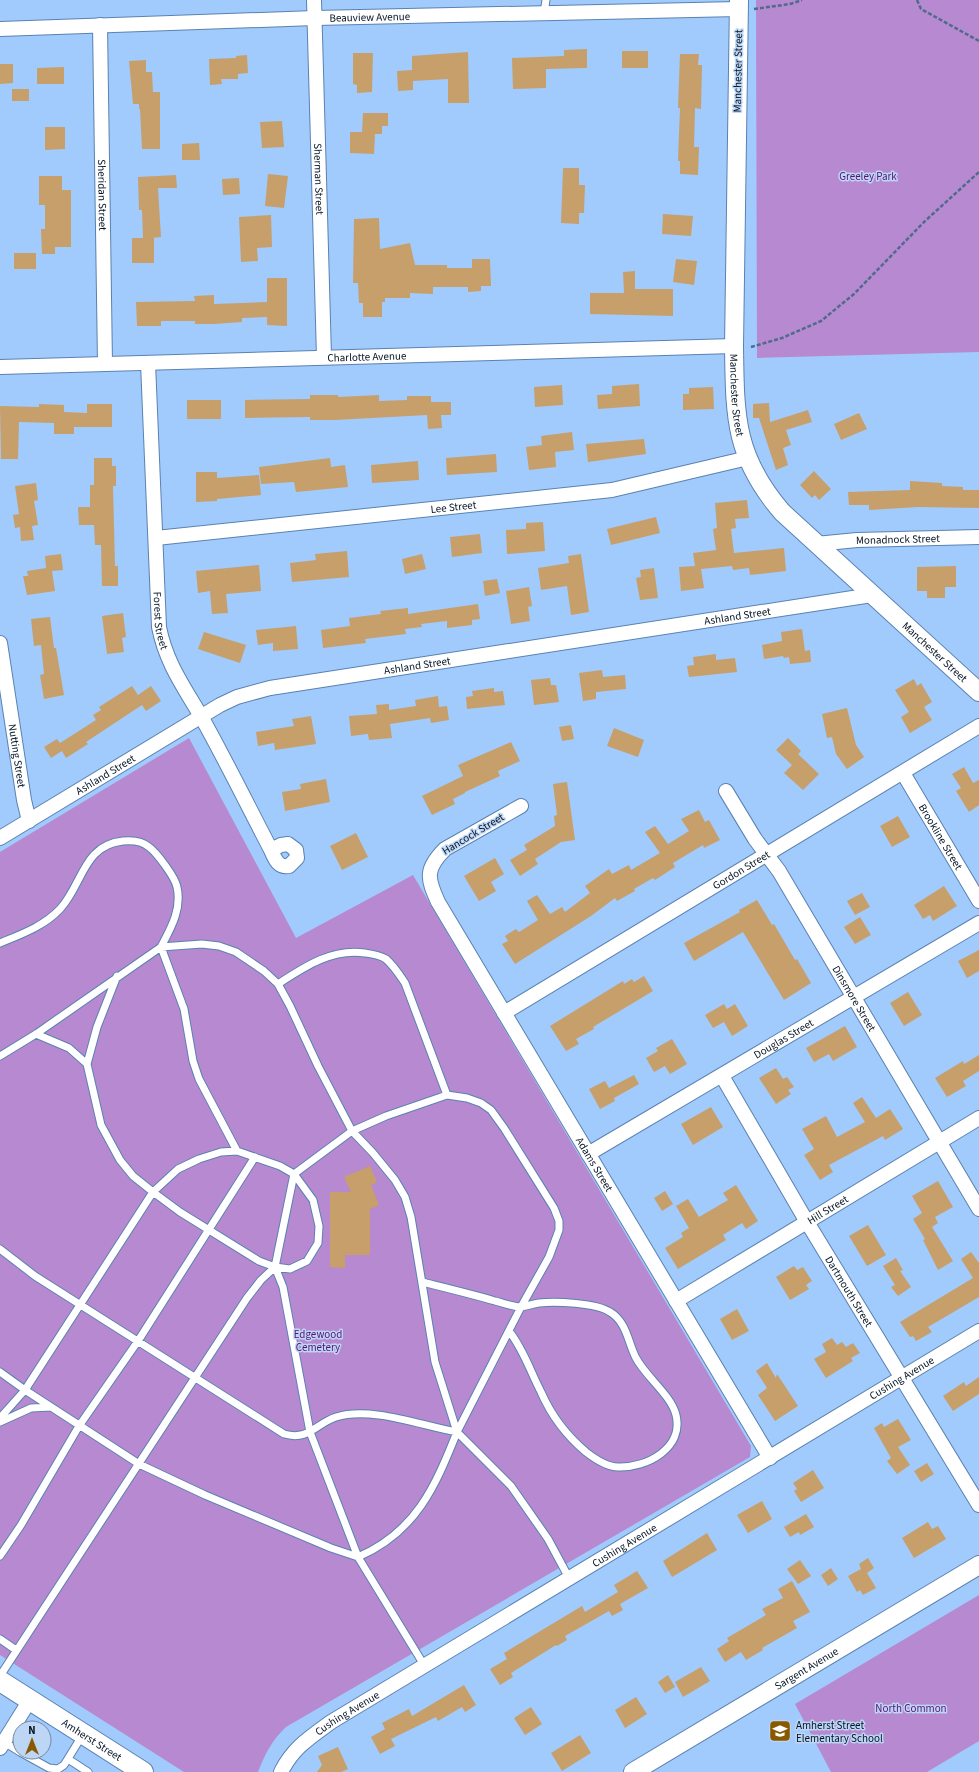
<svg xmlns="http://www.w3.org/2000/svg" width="979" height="1772" font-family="'Source Sans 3',sans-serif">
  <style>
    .green { fill: #b789d0 }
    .building { fill: #c79f6a }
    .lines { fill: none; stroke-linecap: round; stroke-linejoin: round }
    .service-casing { stroke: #5a82b0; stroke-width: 9 }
    .minor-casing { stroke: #5a82b0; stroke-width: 16 }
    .tertiary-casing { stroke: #5a82b0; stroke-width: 20 }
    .secondary-casing { stroke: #5a82b0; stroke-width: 22 }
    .path { stroke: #4f6b8c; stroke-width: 2.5; stroke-dasharray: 4 2; stroke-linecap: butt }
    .service { stroke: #fff; stroke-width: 7 }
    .minor { stroke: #fff; stroke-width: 14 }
    .tertiary { stroke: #fff; stroke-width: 18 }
    .secondary { stroke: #fff; stroke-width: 20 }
    .labels { text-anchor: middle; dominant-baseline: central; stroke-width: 3; stroke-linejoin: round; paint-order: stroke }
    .street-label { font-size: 11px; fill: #051425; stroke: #bdd6f5 }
    .park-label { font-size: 11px; fill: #581374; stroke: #bdd6f5 }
    .poi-label { font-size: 11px; fill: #051425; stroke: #bdd6f5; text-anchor: start }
  </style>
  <rect width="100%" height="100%" fill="#a1cbfd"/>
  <path class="green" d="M756 0H979V352L757 358Z
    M189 738 296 938 413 875 751 1446 750 1457 286 1727C272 1740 265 1754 258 1772H184L0 1655V852Z
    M979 1595V1741L927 1772H831L795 1704Z"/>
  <path class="building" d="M587 49V68L546 69V88L513 89 512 58 564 56V50Z
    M622 51H648V68H622Z
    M468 52 469 103H448V79L413 81V90L398 91 397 71 412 70V56Z
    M353 53H373L372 92 357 93V85L353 84Z
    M680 54H699L698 65H702L701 109 695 108 694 147H699L698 175 680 174V161H678L680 108H678Z
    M247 55 248 73 238 74V79H221L222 84 210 85 209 59 236 58V56Z
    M146 60V72H152L153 92H160V149H142L140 109H139V104H133L129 61Z
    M0 64H13V83L0 84Z
    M64 67V84H37V68Z
    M12 89H29V101H12Z
    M363 113H388V126H382V134H375L374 154 350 153V132H362Z
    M282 121 284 147 262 148 260 122Z
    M45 127H65V149L45 150Z
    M199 143 200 160H182V144Z
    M563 168H579V185H585L584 213H579V224L561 223Z
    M268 174 288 176 284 208 265 206Z
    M176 175 177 188H158L161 237 152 238H154V263H132V238H143L142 210H139L138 177Z
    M39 176H62V190H71V247H55V254H42L41 229H45V205H39Z
    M239 178 240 194 223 195 222 179Z
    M663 214 693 216 691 236 662 234Z
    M271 215 272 247 257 248 258 261 241 262 239 217Z
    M379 218 380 249 410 243 415 265H447V268H472V259H490L491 286H481V291L468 292V287H433V294L410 293V298H385V302H382V317H363V303H359L358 283H353L354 219Z
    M14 253H36V269H14Z
    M676 259 697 261 694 285 673 282Z
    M635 271V289H673V316L590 314V293H624L623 272Z
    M267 278H287V326L267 325V317L242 318V322L214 324H195V321H161V326H137L136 302 195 301 194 296 214 295V304L267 302Z
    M639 384 640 406 598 409 597 395 612 394V386Z
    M562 385 563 405 535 407 534 387Z
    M713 387 714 409 683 410V394H689V388Z
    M310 395H338V397L379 395V401L407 400V396H431V402H451V415H441L442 428 428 429 427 415 335 420H310V417L245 418V400L310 399Z
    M187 400H221V419H187Z
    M769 403 770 422 808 410 812 422 786 430 791 445 783 448 788 465 776 470 759 418H753V404Z
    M39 404 64 405V412L87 413V404H112V427H74V434H54V423L19 422 18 459H1L0 406 39 407Z
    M859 413 867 429 841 440 834 424Z
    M572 432 574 450 555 452 556 467 529 470 526 447 542 445 541 436Z
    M644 439 646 454 588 462 586 444Z
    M496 454 497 472 447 475 446 458Z
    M94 458H112V466H116V486H113L115 566H118V586H102L101 545H95L94 525H79L78 507H90V485H94Z
    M330 458 331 467 345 465 348 487 296 492 294 482 261 484 259 467Z
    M418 461 419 480 372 483 371 465Z
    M814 471 831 489 819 500 815 495 812 498 800 485Z
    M196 472H217V478L259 475 261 495 217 499V501L196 502Z
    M910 481 942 483V486L963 487V490H979V508L918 507 869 510V505H849L848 492 910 490Z
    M36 483 38 500 34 501 38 525 32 526 34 540 21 541 20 527 15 528 13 515 19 514 15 486Z
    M747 500 749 518 735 519 736 528 731 529 734 553 784 548 786 571 750 575 749 568 733 570 732 566 701 569 704 588 681 591 679 567 695 566 693 553 716 550 713 529 717 528 715 503Z
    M656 517 660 533 611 545 607 529Z
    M543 522 545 551 507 554 506 530 526 529V523Z
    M480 534 482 553 452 557 450 537Z
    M347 551 349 577 292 582 290 563 316 560 315 554Z
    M61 554 63 570 52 571 55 591 27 595 23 576H28L27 571 46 568 45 556Z
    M422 554 426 569 405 574 402 559Z
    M581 554 589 612 571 615 567 586 541 590 538 568 569 563 568 556Z
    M259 565 261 591 226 594 228 613 212 614 210 591 198 593 196 571Z
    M956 566V587H945V598H927V591H917V567Z
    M654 568 658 598 640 600 636 578 641 577 640 570Z
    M497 579 500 593 485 596 483 581Z
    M529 587 532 606 528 607 530 621 511 624 506 591Z
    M478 604 480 619 472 620V625L447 628V621L421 624 422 627 405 629 406 634 365 639 366 643 323 648 321 630 350 626 349 618 381 614 380 611 408 608V614Z
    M123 613 126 637 122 638 124 652 107 654 102 616Z
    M50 617 54 648H56L64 695 44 699 40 675 44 674 41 645 34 646 31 619Z
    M296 626 298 649 273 651V643L258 645 256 630Z
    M802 629 805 651 810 650 811 662 790 664 789 657 784 658 783 656 764 659 762 645 782 641 781 632Z
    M204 632 246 645 240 663 198 649Z
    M716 654V660L735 658 737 672 689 677 687 666 694 665 693 657Z
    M602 670 603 677 625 675 626 689 596 692V699L583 701 579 673Z
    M550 678 551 685H556L559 702 534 705 531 680Z
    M914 679 917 686 921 683 932 702 924 707 932 720 910 733 901 717 909 712 895 690Z
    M132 686 138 695 151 686 161 701 146 711 142 705 86 742 88 744 66 758 62 751 51 758 44 747 57 739 60 743 96 720 93 715 101 710 99 707Z
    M494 688V692L503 691 505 705 467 709 466 697 473 696 472 691Z
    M438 696 439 707 447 706 449 720 431 723 430 718 390 724 392 738 369 740 368 734 351 736 349 716 377 714 376 705 389 704V710L416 706 415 700Z
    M847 708 856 745 864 757 847 769 836 754 832 737 827 738 822 714Z
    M311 716 316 744 275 750 274 743 258 746 256 732 294 726 292 719Z
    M571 725 574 739 562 741 559 727Z
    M614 728 644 740 638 757 607 746Z
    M788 738 801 751 798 754 819 774 803 790 784 773 792 765 776 750Z
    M511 742 520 761 498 771 500 776 465 792V793L453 799 455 804 432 815 422 796 463 776 458 765Z
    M964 767 973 783 979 780V805L969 812 956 791 961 788 952 774Z
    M326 779 330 802 285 811 282 792 301 789 300 784Z
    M567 782 575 840 561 842 535 859 538 864 520 876 510 860 527 850 524 845 555 826 554 816 557 815 553 784Z
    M699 810 705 822 709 820 720 840 704 848 703 845 673 863 675 867 655 880 653 878 634 889 635 891 617 901 615 898 591 916 515 964 502 944 508 941 505 936 516 929 519 932 538 920 527 901 537 895 550 914 562 907 565 912 590 893 585 886 609 869 612 874 629 865 631 870 660 853 645 832 655 826 668 844 689 831 681 819Z
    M898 816 910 837 892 847 880 826Z
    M356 833 368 857 342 870 330 846Z
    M495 858 504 874 491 882 496 891 479 901 464 876Z
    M944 886 957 906 933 921 930 915 923 919 914 905Z
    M862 893 870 907 855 915 847 901Z
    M757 900 772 925 774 924 795 960 797 959 811 983 784 1000 743 932 694 961 684 943 740 912 739 910Z
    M860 917 871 935 855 944 844 927Z
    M979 950V971L967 978 958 961Z
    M644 976 653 991 593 1027 594 1029 576 1039 579 1044 566 1051 550 1026 623 981 624 984 632 979 634 982Z
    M908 992 922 1015 904 1026 890 1003Z
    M724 1004 727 1009 735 1004 748 1026 732 1036 724 1022 713 1028 705 1015Z
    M845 1026 857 1047 833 1061 829 1054 814 1062 806 1048Z
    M672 1039 687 1064 670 1074 665 1066 654 1072 646 1058 658 1051 656 1048Z
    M979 1055V1071L963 1081 966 1086 947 1097 935 1078 963 1061 964 1064Z
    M776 1068 783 1079 787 1077 794 1087 788 1090 791 1094 776 1104 759 1078Z
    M634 1075 639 1084 614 1098 615 1101 600 1109 589 1089 605 1081 609 1088Z
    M862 1097 876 1118 890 1109 903 1129 885 1140 883 1136 829 1165 833 1172 820 1180 804 1155 814 1149 802 1129 826 1116 837 1137 865 1122 853 1103Z
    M711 1107 723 1127 693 1145 681 1124Z
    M370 1166 377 1182 371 1185 379 1205 370 1209V1255H345V1268L330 1267V1192H351L344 1177Z
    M938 1181 953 1207 935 1217 938 1223 932 1227 953 1261 938 1270 923 1240 925 1239 913 1219 922 1213 912 1196Z
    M736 1185 758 1221 746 1229 742 1223 723 1235 726 1240 678 1269 665 1248 683 1237 681 1233 689 1228 676 1206 688 1199 699 1217 728 1200 723 1193Z
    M665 1191 673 1204 662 1211 654 1198Z
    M868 1225 886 1255 867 1266 849 1236Z
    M971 1252 979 1263V1297L928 1327 932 1332 916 1341 913 1336 910 1337 900 1322 973 1278 961 1259Z
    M896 1258 903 1270 900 1271 911 1287 898 1296 891 1287 895 1285 883 1266Z
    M794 1266 797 1270 803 1267 812 1281 806 1285 809 1289 790 1300 776 1277Z
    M737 1309 749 1331 732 1340 720 1319Z
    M832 1338 837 1345 842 1342 846 1347 853 1343 860 1353 851 1358 853 1361 826 1378 814 1359 826 1352 822 1344Z
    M767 1363 776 1378 777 1374 798 1406 775 1421 758 1395 767 1388 756 1371Z
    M979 1377V1394L953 1411 943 1396 964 1382 966 1386Z
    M898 1419 911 1440 898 1447 910 1465 897 1474 887 1461 891 1458 874 1428 882 1423 884 1427Z
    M927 1463 934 1474 921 1482 914 1471Z
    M813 1470 824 1488 801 1502 794 1491 797 1489 793 1483Z
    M762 1501 772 1519 748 1533 737 1515Z
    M806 1514 814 1527 800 1535 799 1532 790 1537 784 1527Z
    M928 1522 932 1529 938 1526 946 1539 914 1558 902 1538Z
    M707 1533 717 1550 672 1577 663 1561Z
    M868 1558 874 1568 867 1573 876 1588 863 1595 860 1590 857 1592 848 1576 861 1569 859 1564Z
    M800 1560 811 1576 798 1584 787 1569Z
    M831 1568 838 1579 828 1586 821 1575Z
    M637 1571 648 1588 620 1604 623 1610 612 1616 609 1611 565 1636 567 1640 557 1646 556 1645 511 1673 513 1677 500 1685 490 1669 507 1659 504 1653 582 1606 585 1612 618 1592 614 1585Z
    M792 1581 810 1612 793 1621 797 1628 762 1648 763 1650 746 1660 741 1652 725 1662 717 1649 729 1641 727 1638 766 1615 762 1609 783 1598 778 1589Z
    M701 1667 710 1681 683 1697 675 1682Z
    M668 1675 675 1687 665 1693 658 1682Z
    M464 1685 476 1705 465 1712 462 1707 438 1721 436 1717 391 1739 395 1746 380 1754 371 1737 385 1729 382 1723 409 1709 412 1716Z
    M636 1697 647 1714 625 1728 615 1710Z
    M531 1707 542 1724 525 1735 514 1718Z
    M580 1735 591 1753 562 1771 551 1753Z
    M338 1747 348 1769 341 1772H317L322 1765 318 1756Z"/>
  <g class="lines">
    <g class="service-casing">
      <path id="service" d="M544 13 546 0
        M0 943C22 934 44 926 60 909 83 884 83 845 123 841 133 840 142 841 149 847 157 853 175 877 177 887 182 909 171 928 161 947L184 1009 193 1061 199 1079 237 1151
        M278 984C304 967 332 948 365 953 372 954 380 955 386 959 394 966 399 974 405 983L447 1095
        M0 1056 36 1034 161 947 202 944 219 946 236 952 264 971 278 984 290 1006 318 1066 352 1131 373 1153 395 1180 405 1197 411 1217 435 1362 457 1432 511 1486 548 1539 569 1578
        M87 1064 97 1027 117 976
        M0 1249 35 1276 284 1434C309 1441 315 1424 336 1417 371 1406 422 1426 457 1432L521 1307 549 1257 559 1230V1221L554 1208 504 1128 491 1110 481 1103 467 1098 447 1095 386 1116 352 1131 294 1174 275 1267 283 1287 310 1432 358 1557 424 1665
        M422 1282C446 1288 471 1294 495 1301 503 1303 513 1307 521 1307 527 1306 533 1304 539 1303 555 1301 597 1303 610 1312 627 1322 628 1343 636 1358 646 1377 671 1395 676 1415 684 1448 647 1468 618 1467 607 1467 595 1459 586 1452 567 1436 551 1415 541 1392 530 1371 524 1350 509 1331
        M0 1372 25 1390 139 1464 205 1495 331 1548 358 1557C416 1532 435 1487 457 1432
        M0 1418 25 1390 153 1192 178 1169 199 1159 221 1152 237 1151 280 1166 294 1174 313 1200 319 1226 318 1243 307 1261 290 1269 275 1267 259 1261 180 1212 153 1192 133 1176 120 1160 101 1125 87 1064 69 1048 36 1034
        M0 1422 31 1408 51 1407
        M0 1556 21 1525 79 1426 138 1341 255 1157
        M0 1639 16 1650
        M0 1676 247 1298 261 1280 275 1267
        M4 1742 20 1752
        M20 1752 49 1768 58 1769 64 1765 82 1736
        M68 1759 88 1772"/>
    </g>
    <g class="minor-casing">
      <g id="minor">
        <path id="s1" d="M314 0 324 357"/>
        <path id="s2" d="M100 25 105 364"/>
        <path id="s3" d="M0 29 315 18 739 9"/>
        <path id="s4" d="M148 363 159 627C166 663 184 687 202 718 226 761 248 806 271 850 275 859 278 868 289 866L297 858 296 850 288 844 281 845 271 850"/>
        <path id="s5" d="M0 367 734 346"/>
        <path id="s6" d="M156 538 612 490 748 458"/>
        <path id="s7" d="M816 544 857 540 979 537"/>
        <path id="s8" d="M0 643 24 800 29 821"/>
        <path id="s9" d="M903 773 979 901"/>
        <path id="s10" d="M726 791 755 839 779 871 979 1209"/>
        <path id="s11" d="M521 806 445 849C425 869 427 878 438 902L770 1458"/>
        <path id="s12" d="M0 838 220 705 237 697 270 688 872 595"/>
        <path id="s13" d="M504 1013 979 726"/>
        <path id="s14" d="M722 1076 807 1222 979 1505"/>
        <path id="s15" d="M588 1154 979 923"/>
        <path id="s16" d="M676 1301 979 1118"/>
        <path d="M0 1748 30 1700"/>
        <path id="s17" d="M281 1772C293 1748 309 1738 331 1722L979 1331"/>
      </g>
    </g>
    <g class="tertiary-casing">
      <g id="tertiary">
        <path id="s18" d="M739 0 734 346C735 416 734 456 782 512L979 692"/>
        <path id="s19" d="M633 1772 979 1565"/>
      </g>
    </g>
    <g class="secondary-casing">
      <g id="secondary">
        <path id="s20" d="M0 1681 143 1772"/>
      </g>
    </g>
    <path class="path" d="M917 0 921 9 979 41
      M754 9 790 4 802 0
      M751 347 782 338 821 321 854 294 924 222 979 172"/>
    <use href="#service" class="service"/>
    <use href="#minor" class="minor"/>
    <use href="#tertiary" class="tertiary"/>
    <use href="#secondary" class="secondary"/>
  </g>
  <defs>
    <g id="school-square" transform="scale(1.15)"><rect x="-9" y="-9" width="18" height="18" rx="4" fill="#895900" stroke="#bdd6f5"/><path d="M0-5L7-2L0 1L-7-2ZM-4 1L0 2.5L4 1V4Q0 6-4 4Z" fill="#fff"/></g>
  </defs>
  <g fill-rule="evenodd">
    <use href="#school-square" x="780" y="1731"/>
  </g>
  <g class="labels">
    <g class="street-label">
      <text stroke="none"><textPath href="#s3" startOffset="370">Beauview Avenue</textPath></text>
      <text transform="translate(738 71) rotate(-89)">Manchester Street</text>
      <text stroke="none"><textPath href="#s1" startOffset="179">Sherman Street</textPath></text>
      <text stroke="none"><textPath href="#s2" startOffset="170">Sheridan Street</textPath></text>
      <text stroke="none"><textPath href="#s5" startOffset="367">Charlotte Avenue</textPath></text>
      <text stroke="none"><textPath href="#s18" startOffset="395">Manchester Street</textPath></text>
      <text stroke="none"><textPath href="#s6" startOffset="299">Lee Street</textPath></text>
      <text stroke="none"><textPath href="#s7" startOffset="82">Monadnock Street</textPath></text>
      <text stroke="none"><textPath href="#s12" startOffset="783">Ashland Street</textPath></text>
      <text stroke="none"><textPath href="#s4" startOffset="258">Forest Street</textPath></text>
      <text stroke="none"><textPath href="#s18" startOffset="731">Manchester Street</textPath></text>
      <text stroke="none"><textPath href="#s12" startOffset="459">Ashland Street</textPath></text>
      <text stroke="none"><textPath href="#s8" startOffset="114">Nutting Street</textPath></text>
      <text stroke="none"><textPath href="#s12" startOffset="123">Ashland Street</textPath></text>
      <text transform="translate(473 834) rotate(-31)">Hancock Street</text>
      <text stroke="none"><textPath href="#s9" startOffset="74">Brookline Street</textPath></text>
      <text stroke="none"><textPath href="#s13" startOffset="277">Gordon Street</textPath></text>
      <text stroke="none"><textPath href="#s10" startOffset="244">Dinsmore Street</textPath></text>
      <text stroke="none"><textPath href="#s15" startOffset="227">Douglas Street</textPath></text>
      <text stroke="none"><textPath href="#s11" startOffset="452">Adams Street</textPath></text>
      <text stroke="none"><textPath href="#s16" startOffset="177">Hill Street</textPath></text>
      <text stroke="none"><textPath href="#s14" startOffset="250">Dartmouth Street</textPath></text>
      <text stroke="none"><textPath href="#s17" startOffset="738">Cushing Avenue</textPath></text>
      <text stroke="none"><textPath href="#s17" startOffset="414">Cushing Avenue</textPath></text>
      <text stroke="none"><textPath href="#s19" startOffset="202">Sargent Avenue</textPath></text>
      <text stroke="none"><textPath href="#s17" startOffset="90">Cushing Avenue</textPath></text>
      <text stroke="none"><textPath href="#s20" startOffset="109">Amherst Street</textPath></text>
    </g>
    <g class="park-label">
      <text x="868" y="176">Greeley Park</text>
      <text x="318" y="1334">Edgewood<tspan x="318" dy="13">Cemetery</tspan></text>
      <text x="911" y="1708">North Common</text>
    </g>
    <g class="poi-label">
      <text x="796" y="1725">Amherst Street<tspan x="796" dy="13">Elementary School</tspan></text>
    </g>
  </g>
  <g transform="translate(32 1740)"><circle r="19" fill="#bdd6f5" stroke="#7388a2"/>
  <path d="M0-3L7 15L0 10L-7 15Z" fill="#895900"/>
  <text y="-6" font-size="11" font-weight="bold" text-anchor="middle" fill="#051425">N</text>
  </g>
</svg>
